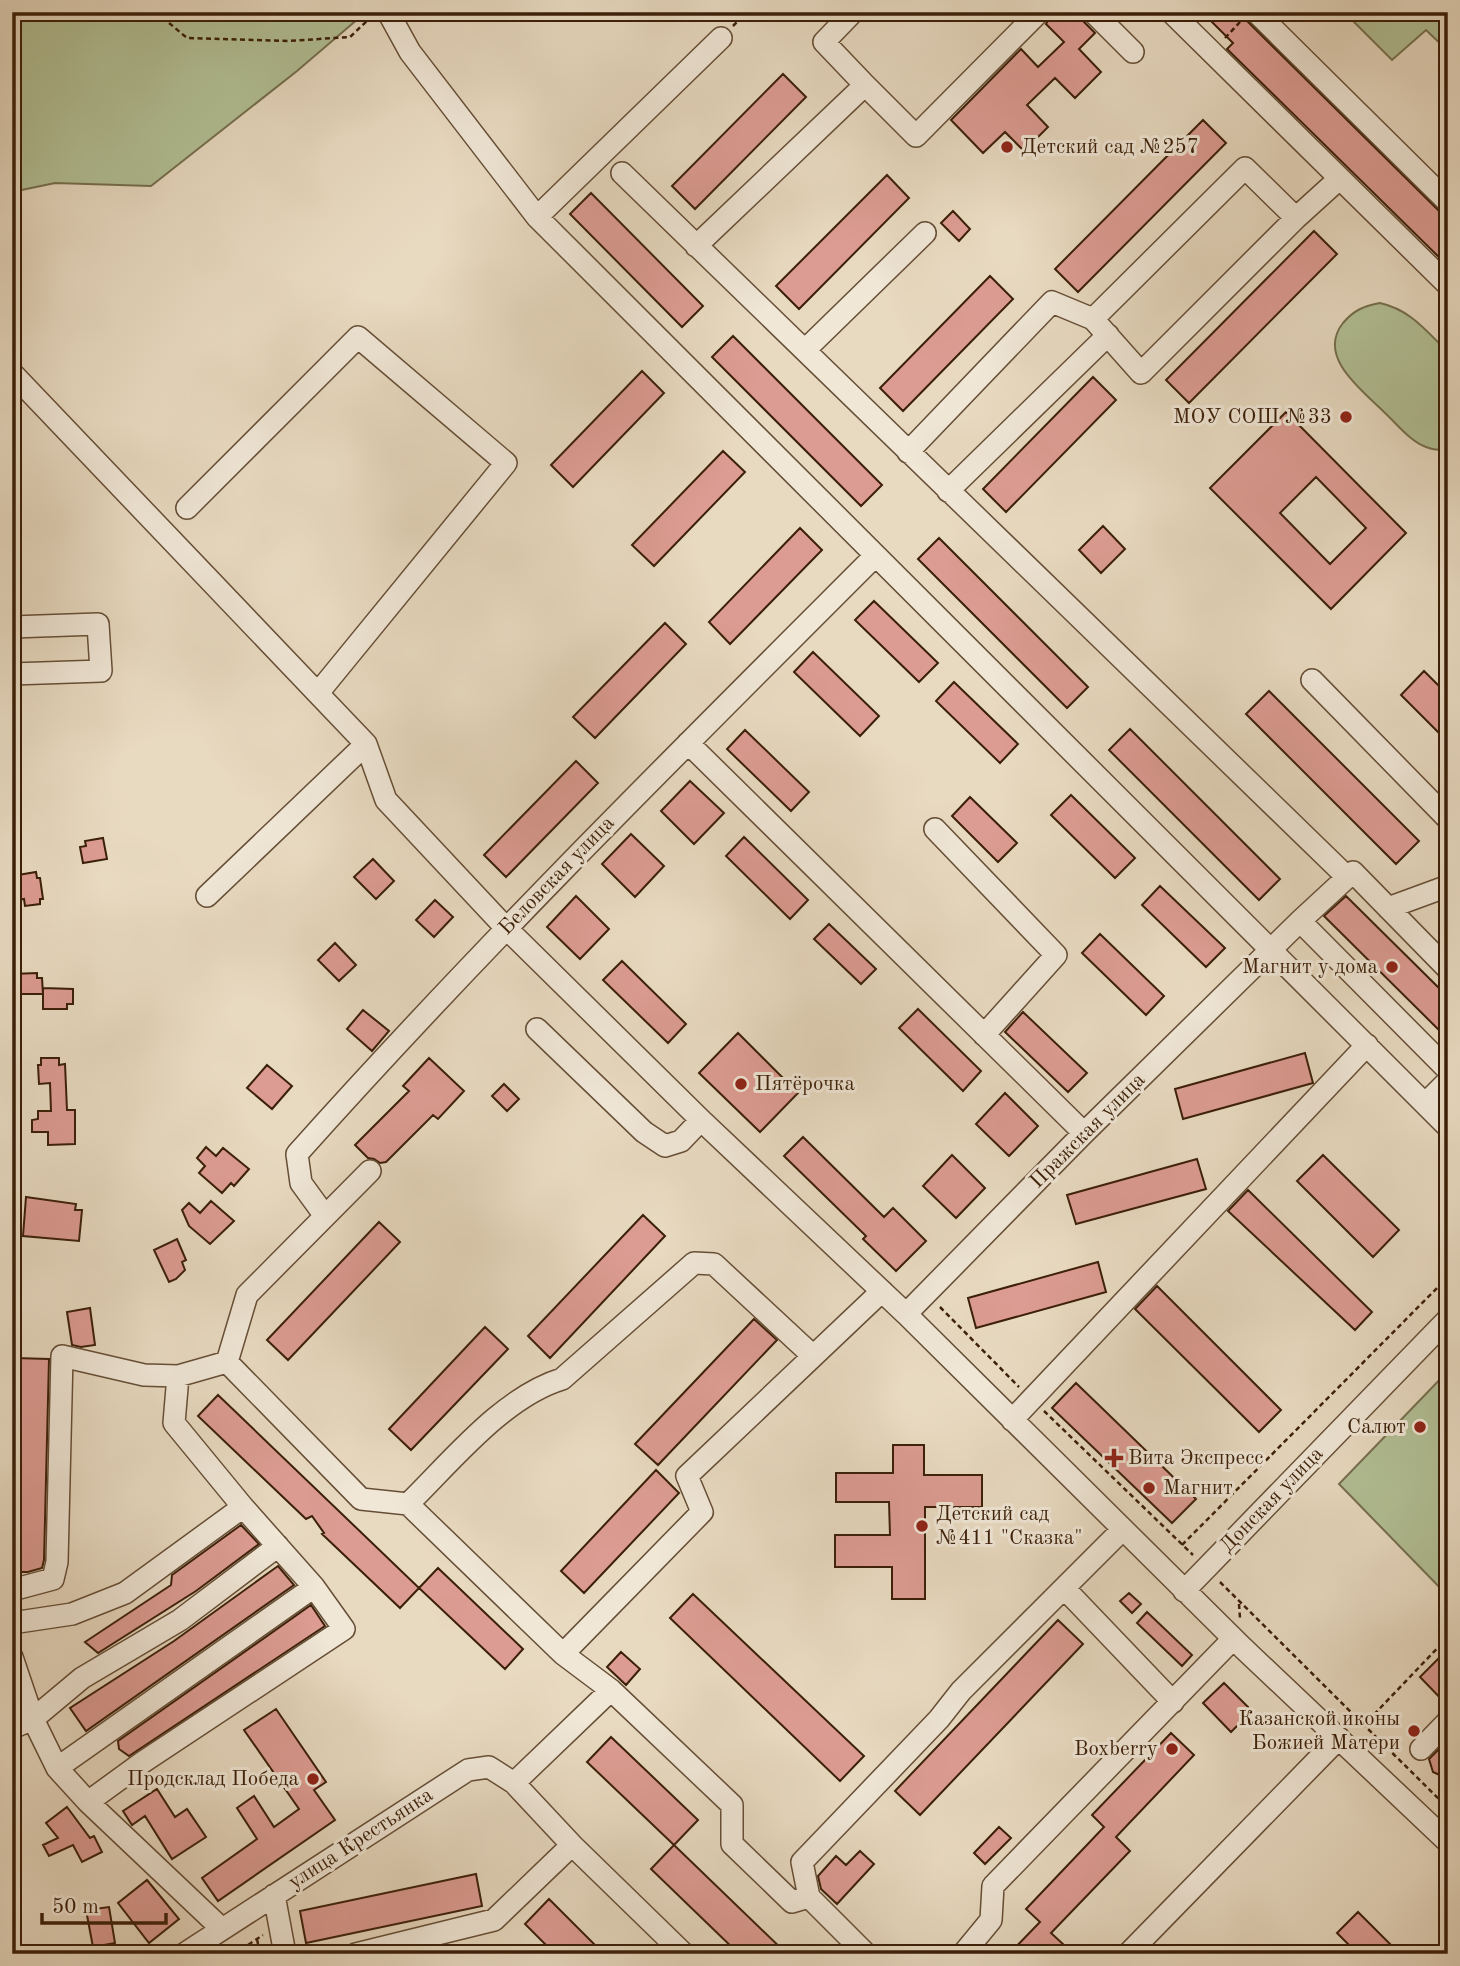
<svg xmlns="http://www.w3.org/2000/svg" width="1460" height="1966" font-family="'Old Standard TT',serif">
  <style>
    .green { fill: #b2c096; stroke: #76704f; stroke-width: 2 }
    .building { fill: #dd9c93; stroke: #3b1f08; stroke-width: 2; fill-rule: evenodd }
    .lines { fill: none; stroke-linecap: round; stroke-linejoin: round }
    .minor-casing { stroke: #664e36; stroke-width: 24 }
    .path { stroke: #3b1f08; stroke-width: 2.5; stroke-dasharray: 5 3.5; stroke-linecap: butt }
    .minor { stroke: #f0e7d7; stroke-width: 21 }
    .poi-dot { fill: #8f2418; stroke: #f0e7d7; stroke-width: 2.5 }
    .labels { text-anchor: middle; dominant-baseline: central; stroke-width: 6; stroke-linejoin: round; paint-order: stroke }
    .poi-label { font-size: 21px; fill: #3b1f08; stroke: #f0e7d7; text-anchor: end }
    .street-label { font-size: 21px; fill: #3b1f08; stroke: #f0e7d7 }
  </style>
  <rect width="100%" height="100%" fill="#e8dac1"/>
  <filter id="stains"><feTurbulence type="fractalNoise" baseFrequency=".00286" numOctaves="4"/><feColorMatrix values="0 0 0 0 .2 0 0 0 0 .09 0 0 0 0 .02 0 0 0 .5 -.17"/></filter>
  <radialGradient id="worn" r=".72"><stop offset=".6" stop-color="#630" stop-opacity="0"/><stop offset="1" stop-color="#630" stop-opacity=".3"/></radialGradient>
  <path class="green" d="M12 12H366L297 71 151 186 55 183 12 192Z
    M1344 12H1448V51L1426 30 1392 60Z
    M1380 303C1411 310 1426 331 1448 352V449C1441 451 1433 450 1426 447 1410 441 1397 424 1384 412 1363 391 1316 357 1343 323 1354 310 1364 306 1380 303Z
    M1448 1371V1596L1339 1484Z"/>
  <path class="building" d="M1053 12H1080L1083 21 1095 33 1079 49 1101 72 1075 98 1055 78 1027 105 1048 127 1024 151 1005 132 983 153 951 120 1021 49 1038 67 1064 42 1046 24Z
    M1202 12H1243L1247 21 1439 211 1448 215V266L1227 49 1233 43Z
    M783 74 806 97 695 209 672 186Z
    M1203 120 1226 143 1078 292 1055 269Z
    M887 175 909 198 799 309 776 286Z
    M591 193 703 306 682 327 570 214Z
    M953 211 970 229 959 241 941 223Z
    M1314 231 1337 254 1189 403 1166 380Z
    M990 276 1013 299 903 411 880 388Z
    M733 336 882 485 861 506 712 357Z
    M642 371 664 393 573 487 551 465Z
    M1093 377 1116 400 1006 512 983 489Z
    M1286 412 1406 533 1331 609 1210 488ZM1316 477 1366 528 1330 564 1280 513Z
    M723 451 745 472 654 566 632 545Z
    M1103 526 1125 549 1101 573 1079 550Z
    M800 528 822 550 730 644 709 622Z
    M939 538 1088 687 1067 708 918 559Z
    M874 601 938 663 919 682 855 620Z
    M665 623 686 644 595 738 573 717Z
    M813 652 879 716 860 736 794 672Z
    M1424 671 1448 695V742L1401 695Z
    M954 682 1018 744 1000 763 936 701Z
    M1269 691 1419 841 1396 864 1246 714Z
    M1130 729 1280 879 1259 900 1109 750Z
    M745 730 809 792 791 811 727 749Z
    M576 761 598 783 506 877 484 855Z
    M690 781 724 813 694 844 661 811Z
    M1071 795 1135 858 1115 878 1051 815Z
    M970 797 1017 843 998 862 952 816Z
    M631 834 664 866 635 897 602 864Z
    M744 837 808 900 790 919 726 856Z
    M103 838 107 859 83 863 80 847 86 846 85 841Z
    M373 859 394 881 376 899 354 877Z
    M36 872 37 878H40L43 899H40V904L25 906 24 899 12 901V876Z
    M1160 886 1225 948 1206 967 1142 905Z
    M576 896 609 929 580 959 547 927Z
    M1346 896 1448 997V1039L1324 916Z
    M435 900 453 917 434 937 416 920Z
    M829 924 876 969 861 984 814 939Z
    M1100 934 1164 996 1146 1015 1082 953Z
    M335 943 356 965 339 981 318 960Z
    M622 961 686 1024 668 1043 603 980Z
    M37 973V978H42L43 994H17V990H12V974Z
    M43 988 73 989V1004H67V1009H43Z
    M918 1009 981 1071 963 1091 899 1028Z
    M363 1010 389 1031 372 1051 347 1029Z
    M1023 1012 1087 1073 1068 1092 1005 1032Z
    M738 1033 798 1093 760 1132 699 1073Z
    M1305 1053 1313 1083 1183 1119 1175 1089Z
    M41 1058H59V1065L65 1064 67 1110H75V1144L48 1145V1132H32V1120L38 1119V1111H51L50 1083 39 1084 38 1065H41Z
    M429 1058 464 1091 438 1119 433 1115 386 1162 380 1163 374 1159 368 1158 355 1145 409 1091 403 1086Z
    M267 1065 292 1086 272 1109 247 1088Z
    M504 1084 519 1099 507 1111 492 1096Z
    M1005 1093 1038 1126 1009 1156 976 1124Z
    M803 1137 884 1217 893 1208 926 1241 896 1271 863 1239 866 1236 784 1156Z
    M206 1147 216 1156 223 1148 249 1169 234 1186 231 1183 222 1193 199 1173 205 1166 197 1158Z
    M952 1155 985 1188 956 1218 923 1186Z
    M1323 1155 1399 1230 1373 1257 1297 1181Z
    M1197 1159 1206 1189 1076 1224 1067 1195Z
    M1248 1190 1372 1312 1355 1330 1228 1211Z
    M26 1197 76 1204 75 1210H82L79 1241 23 1236Z
    M211 1201 234 1221 210 1244 189 1226 182 1210 189 1203 200 1213Z
    M643 1215 665 1236 550 1358 528 1336Z
    M379 1222 400 1242 288 1360 267 1340Z
    M177 1239 186 1260 182 1262 185 1270 176 1279 169 1282 154 1250Z
    M1098 1262 1106 1292 976 1328 968 1298Z
    M1157 1286 1281 1410 1259 1432 1135 1309Z
    M90 1308 95 1345 81 1347 72 1345 67 1312Z
    M754 1319 777 1340 658 1465 635 1444Z
    M485 1327 508 1349 411 1450 389 1429Z
    M14 1358 49 1359 44 1560 42 1568 28 1572H12Z
    M1076 1383 1196 1499 1172 1523 1052 1408Z
    M218 1395 419 1588 400 1608 322 1534 324 1533 312 1516 306 1519 198 1416Z
    M893 1445H924V1475H982V1507H925V1599H892V1567H835V1535H890L889 1502H836V1473H893Z
    M656 1470 679 1493 584 1593 561 1571Z
    M241 1525 259 1544 196 1591 98 1653 85 1642 171 1585 172 1575Z
    M278 1566 294 1585 86 1731 70 1708 174 1641Z
    M438 1568 523 1649 505 1669 419 1588Z
    M1129 1593 1141 1604 1132 1613 1120 1601Z
    M693 1594 864 1756 840 1781 670 1618Z
    M311 1605 325 1626 129 1756 119 1749 118 1741Z
    M1147 1612 1192 1655 1182 1666 1137 1623Z
    M1058 1620 1083 1644 920 1815 895 1791Z
    M1448 1649V1706L1420 1677Z
    M621 1652 640 1669 626 1685 607 1667Z
    M1224 1683 1252 1711 1231 1732 1203 1703Z
    M276 1709 326 1782 314 1790 335 1820 218 1901 202 1878 257 1839 237 1808 254 1796 274 1827 299 1809 244 1730Z
    M1171 1733 1194 1755 1116 1837 1130 1851 1051 1933 1064 1945 1055 1954H1009L1040 1922 1026 1909 1104 1827 1092 1815Z
    M611 1737 698 1820 674 1845 587 1762Z
    M1448 1740V1779L1433 1772 1429 1759Z
    M157 1789 175 1817 187 1809 206 1837 172 1859 145 1816 132 1825 123 1811Z
    M67 1807 90 1838 94 1836 102 1852 82 1862 73 1845 49 1856 43 1845 58 1838 46 1823Z
    M999 1827 1011 1838 985 1864 974 1853Z
    M674 1845 787 1954H739L651 1869Z
    M860 1851 874 1864 837 1904 821 1889 818 1876 836 1856 846 1865Z
    M476 1874 482 1906 306 1943 300 1911Z
    M147 1880 179 1919 149 1943 118 1903Z
    M549 1899 604 1954H555L525 1924Z
    M109 1907 115 1943 93 1947 86 1910Z
    M1358 1912 1400 1954H1358L1337 1933Z"/>
  <g class="lines">
    <g class="minor-casing">
      <path id="minor" d="M388 12 410 52 537 217 1448 1127
        M1093 12 1133 52
        M1171 12 1448 285
        M1256 12 1448 202
        M865 85 916 136 1039 12
        M622 173 1347 877
        M537 217 721 38
        M1296 218 1339 179
        M696 246 865 85 824 42 853 12
        M805 350 925 233
        M12 373 366 744 386 800 506 928 701 1120 906 1314 1243 1648 1448 1842
        M908 452 1052 302 1093 319 1141 373 1296 218 1245 168 1093 319
        M948 491 1108 335
        M187 508 358 337 506 463 318 693
        M12 627 98 624 101 671 12 674
        M1312 680 1448 819
        M688 743 1084 1133
        M935 829 1056 955 984 1035
        M207 896 366 744
        M1388 908 1448 886
        M1300 921 1448 1070
        M537 1029 644 1132 665 1146 681 1141 701 1120
        M1425 1104 1448 1081
        M325 1216 301 1183 297 1154C482 947 679 752 875 556
        M906 1314 1084 1133 1300 921 1353 872 1448 969
        M227 1362 247 1295 370 1171
        M1012 1420 1367 1045
        M408 1504C452 1461 503 1397 562 1379L694 1263 714 1264 813 1356
        M1064 1588 1173 1702
        M12 1590 53 1579 57 1562 62 1356 144 1375 178 1376 227 1362 361 1499 408 1504 563 1654
        M1184 1591 1448 1319
        M12 1623 72 1614 125 1593 243 1507 174 1423 178 1376
        M12 1657 33 1719 57 1768 88 1802 222 1929
        M611 1690 732 1805V1844L792 1902 809 1897 866 1954
        M12 1728 33 1719 82 1678 180 1620 278 1546
        M1421 1749 1448 1721
        M57 1768 314 1587
        M514 1783 611 1690 563 1654 702 1512 687 1476 882 1291
        M88 1802 143 1762 344 1629 314 1587 243 1507
        M274 1895 285 1954
        M809 1897 802 1862 939 1719 961 1691 1123 1529
        M184 1954 468 1770 489 1767 514 1783 572 1845 684 1954
        M356 1954 494 1920 572 1845
        M963 1954 991 1920 993 1886 1233 1639
        M1128 1954 1339 1738"/>
    </g>
    <path class="path" d="M156 12 187 38 288 41 350 37 370 18
      M733 26 747 12
      M1225 38 1240 22
      M940 1307 1019 1387
      M1044 1411 1193 1555
      M1182 1545 1448 1277
      M1220 1582 1364 1725
      M1239 1604 1240 1618
      M1448 1637 1364 1725 1448 1808
      M257 1939 260 1954
      M234 1954 263 1935"/>
    <use href="#minor" class="minor"/>
  </g>
  <g class="poi-dot">
    <circle cx="1007" cy="147" r="7"/>
    <circle cx="1346" cy="417" r="7"/>
    <circle cx="1392" cy="967" r="7"/>
    <circle cx="741" cy="1084" r="7"/>
    <circle cx="1420" cy="1427" r="7"/>
    <path d="M1110.5 1447.5h7v7h7v7h-7v7h-7v-7h-7v-7h7z"/>
    <circle cx="1149" cy="1488" r="7"/>
    <circle cx="922" cy="1526" r="7"/>
    <circle cx="1414" cy="1731" r="7"/>
    <circle cx="1172" cy="1749" r="7"/>
    <circle cx="313" cy="1779" r="7"/>
  </g>
  <g class="labels">
    <g class="poi-label">
      <text x="1021" y="147" text-anchor="start">Детский сад №257</text>
      <text x="1332" y="417">МОУ СОШ №33</text>
      <text x="1378" y="967">Магнит у дома</text>
      <text x="755" y="1084" text-anchor="start">Пятёрочка</text>
      <text x="1406" y="1427">Салют</text>
      <text x="1128" y="1458" text-anchor="start">Вита Экспресс</text>
      <text x="1163" y="1488" text-anchor="start">Магнит</text>
      <text x="936" y="1514" text-anchor="start">Детский сад<tspan x="936" dy="24">№411 "Сказка"</tspan></text>
      <text x="1400" y="1719">Казанской иконы<tspan x="1400" dy="24">Божией Матери</tspan></text>
      <text x="1158" y="1749">Boxberry</text>
      <text x="299" y="1779">Продсклад Победа</text>
    </g>
    <g class="street-label">
      <text transform="translate(557 876) rotate(-46)">Беловская улица</text>
      <text transform="translate(1088 1131) rotate(-45)">Пражская улица</text>
      <text transform="translate(1272 1500) rotate(-46)">Донская улица</text>
      <text transform="translate(361 1839) rotate(-33)">улица Крестьянка</text>
    </g>
  </g>
  <rect width="1460" height="1966" fill="none" stroke="#e8dac1" stroke-width="42"/>
  <rect x="14" y="14" width="1432" height="1938" fill="none" stroke="#3b1f08" stroke-width="3.5"/>
  <rect x="21" y="21" width="1418" height="1924" fill="none" stroke="#3b1f08" stroke-width="2"/>
  <path d="M42 1913v10h124v-10" fill="none" stroke="#3b1f08" stroke-width="3.5"/>
  <text x="52" y="1913" font-size="21" fill="#3b1f08" stroke="#f0e7d7" stroke-width="5" paint-order="stroke">50 m</text>
  <rect width="100%" height="100%" filter="url(#stains)"/>
  <rect width="100%" height="100%" fill="url(#worn)"/>
</svg>
